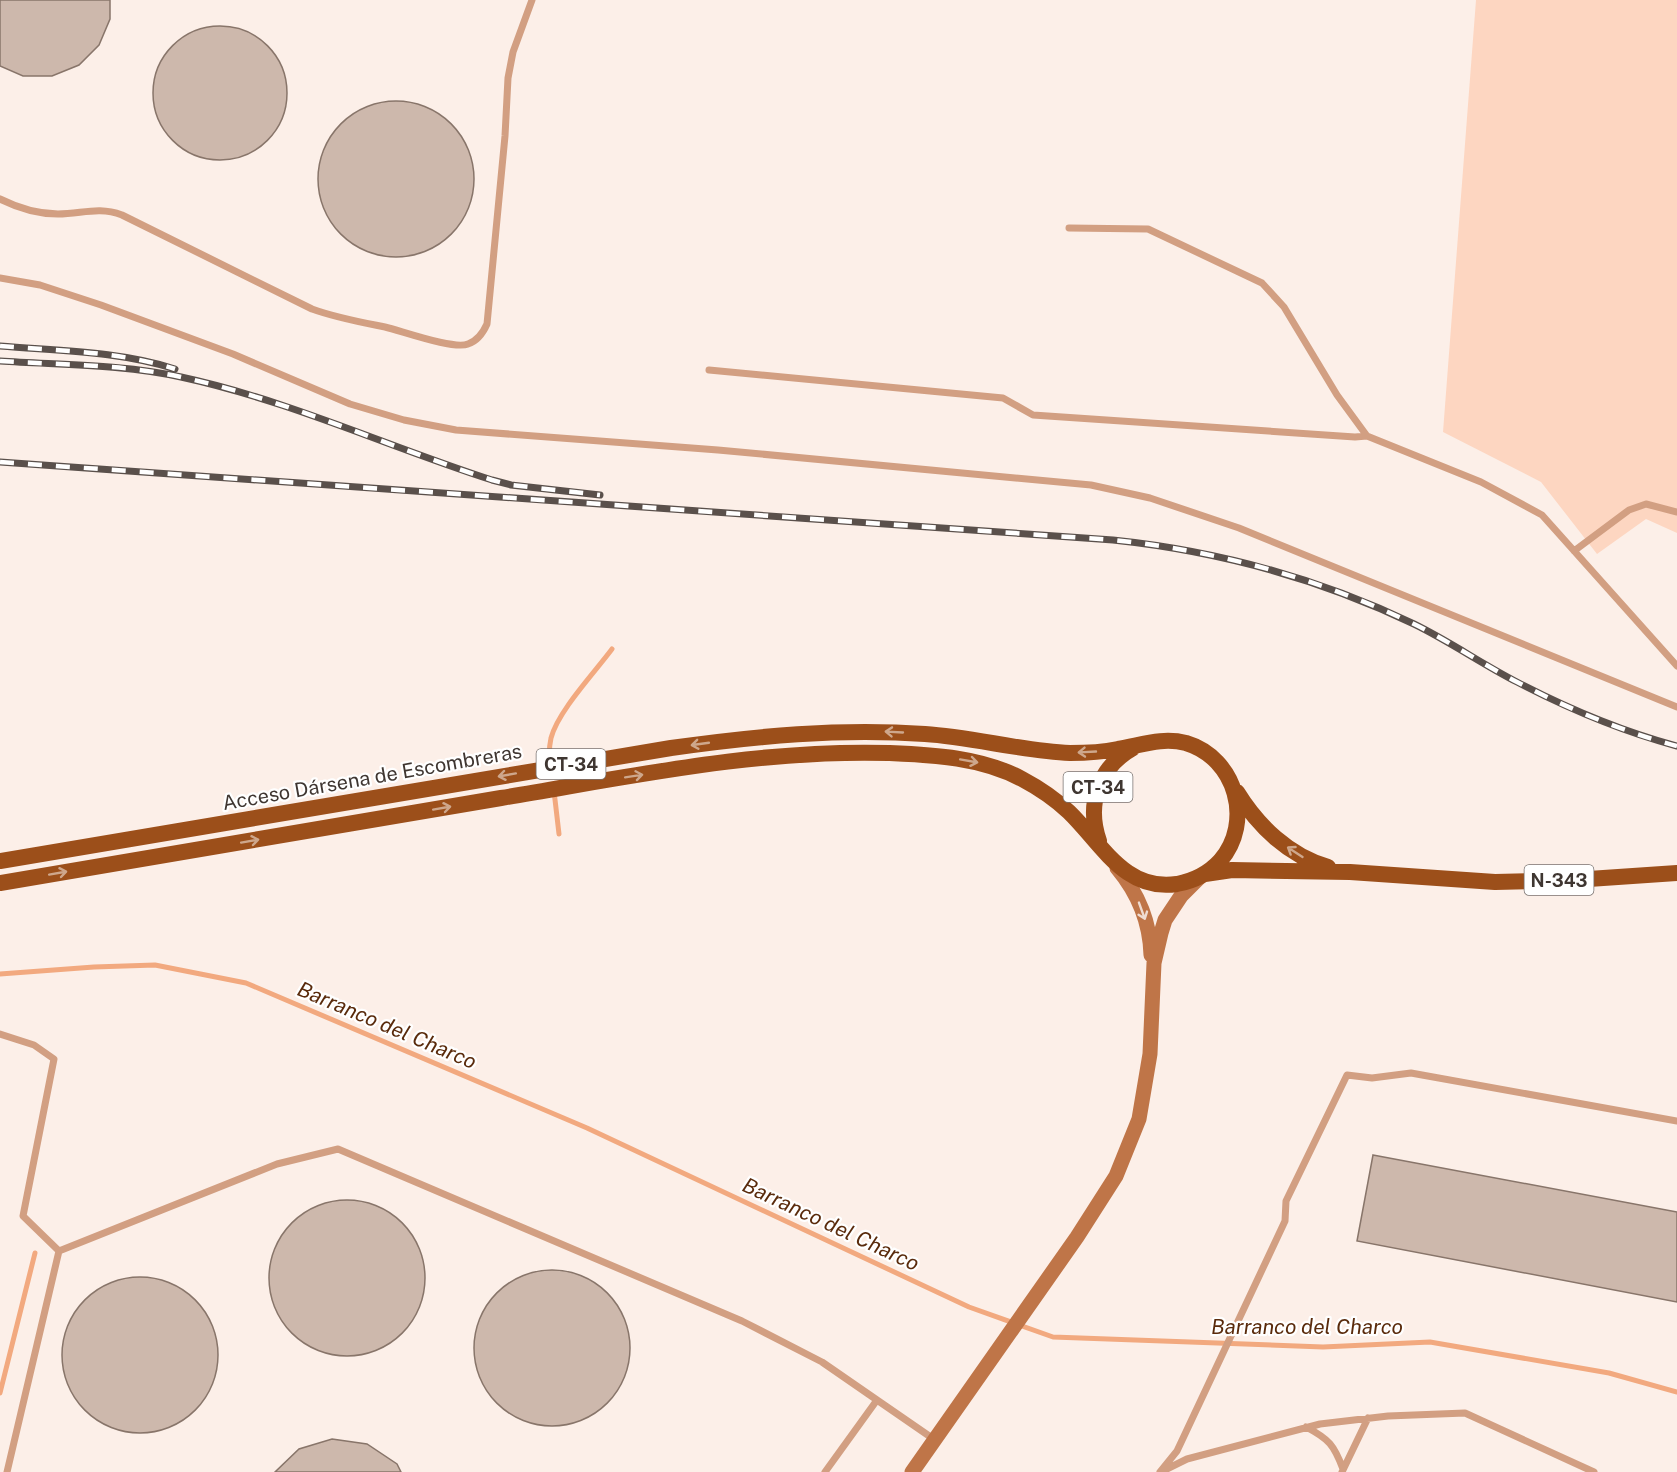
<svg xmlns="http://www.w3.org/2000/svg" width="1677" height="1472" font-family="'Public Sans',sans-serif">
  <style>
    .green { fill: #fdd6c1 }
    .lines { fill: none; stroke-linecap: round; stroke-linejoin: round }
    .stream { stroke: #f2a97f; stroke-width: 5 }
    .building { fill: #cdb8ac; stroke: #88756a; stroke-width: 1.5 }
    .service { stroke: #d29f82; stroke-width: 7 }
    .secondary { stroke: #bf7548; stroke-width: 15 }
    .trunk { stroke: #9c4f1a; stroke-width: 16 }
    .rail-casing { stroke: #5a504b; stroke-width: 7 }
    .rail { stroke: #fff; stroke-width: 4.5; stroke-dasharray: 14; stroke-linecap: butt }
    .oneway { stroke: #cea78c }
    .oneway2 { stroke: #efdcd1 }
    .labels { text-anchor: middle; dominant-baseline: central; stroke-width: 4.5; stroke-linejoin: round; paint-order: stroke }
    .shield { fill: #fff; stroke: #79726f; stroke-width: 1.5 }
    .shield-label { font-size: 18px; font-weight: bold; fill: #3f3631 }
    .street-label { font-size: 20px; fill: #3f3631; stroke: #fff }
    .water-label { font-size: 21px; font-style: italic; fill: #5a2b0c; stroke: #fff }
  </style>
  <rect width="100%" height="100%" fill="#fcefe8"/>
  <path class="green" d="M1476 0H1677V533L1646 519 1597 554 1541 482 1443 432Z"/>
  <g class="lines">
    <path class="stream" d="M550 766C549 757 549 747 551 738 558 711 595 672 612 649
      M554 791 559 834
      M0 974 94 967 155 965 246 983 587 1128 969 1307 1053 1337 1323 1347 1430 1342 1609 1373 1677 1392
      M0 1393 35 1253"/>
  </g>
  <path class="building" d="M0 0H110V19L99 45 79 65 52 76H23L0 66Z
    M153 93a67 67 0 1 1 134 0a67 67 0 1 1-134 0Z
    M318 179a78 78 0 1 1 156 0a78 78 0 1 1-156 0Z
    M1373 1155 1677 1212V1302L1357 1241Z
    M269 1278a78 78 0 1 1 156 0a78 78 0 1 1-156 0Z
    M474 1348a78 78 0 1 1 156 0a78 78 0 1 1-156 0Z
    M62 1355a78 78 0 1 1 156 0a78 78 0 1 1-156 0Z
    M332 1439 367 1444 397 1464 401 1472H275L299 1449Z"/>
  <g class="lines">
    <path class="service" d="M0 199C18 208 37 214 58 214 82 214 98 206 122 215L312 309C337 318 360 322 385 327 402 331 454 350 468 344 477 341 483 333 487 324L505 136 508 78 513 52 532 0
      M1069 228 1148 229 1262 283 1284 307 1337 395 1367 436
      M0 278 40 285 101 305 233 354 350 404 404 420 456 430 718 450 1091 485 1150 498 1239 528 1677 707
      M709 370 1003 398 1033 415 1355 437 1367 436 1481 482 1542 515 1677 666
      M1574 551 1629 510 1646 504 1677 512
      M0 1034 34 1045 54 1059 23 1216 59 1251
      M1306 1427C1329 1439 1334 1445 1343 1469
      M7 1472 59 1251 277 1164 338 1149 742 1321 822 1362 877 1400
      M825 1472 877 1400 935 1440
      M1160 1472 1177 1451 1285 1221 1286 1201 1347 1075 1372 1078 1411 1073 1677 1121
      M1161 1472 1187 1459 1320 1424 1388 1416 1465 1413 1594 1472
      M1342 1472 1368 1418"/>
    <path class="secondary" d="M1117 868C1138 893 1150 922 1151 955
      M912 1472 1077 1237 1116 1176 1139 1119 1150 1054 1154 963 1161 933 1165 920 1181 896 1200 877"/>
    <path class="trunk" d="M1237 792C1258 826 1289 856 1328 867
      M1099 841C1086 804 1099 767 1133 748
      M0 861 671 748C756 736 839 728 925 734 973 737 1021 751 1070 753 1086 753 1103 752 1118 749 1142 745 1162 737 1186 743 1236 758 1254 822 1220 861 1209 873 1193 881 1177 884 1125 892 1102 844 1069 812 1055 799 1039 788 1022 779 981 757 934 755 889 753 758 749 629 777 501 798 334 827 167 855 0 883
      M1205 874 1232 870 1350 872 1495 882 1574 880 1677 873"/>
    <g class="rail-casing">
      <path id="rail" d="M0 346C58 351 119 351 175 369
        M0 361C60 365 123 364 181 377 288 400 389 447 492 480L511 485 600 495
        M0 462 1113 540C1219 551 1318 578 1414 624 1449 641 1482 664 1517 682 1569 709 1621 731 1677 746"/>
    </g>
    <use href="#rail" class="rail"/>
  </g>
  <defs><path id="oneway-shaft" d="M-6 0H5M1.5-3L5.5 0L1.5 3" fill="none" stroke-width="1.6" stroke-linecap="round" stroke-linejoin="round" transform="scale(1.5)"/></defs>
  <g class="oneway">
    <use href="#oneway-shaft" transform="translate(894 732) rotate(-177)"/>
    <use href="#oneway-shaft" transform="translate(700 744) rotate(172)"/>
    <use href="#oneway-shaft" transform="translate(1087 752) rotate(177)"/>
    <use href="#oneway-shaft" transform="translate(969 761) rotate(10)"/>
    <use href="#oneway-shaft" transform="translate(507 775) rotate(170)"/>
    <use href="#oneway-shaft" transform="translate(634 776) rotate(-9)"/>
    <use href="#oneway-shaft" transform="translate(442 808) rotate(-10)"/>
    <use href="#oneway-shaft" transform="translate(250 841) rotate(-10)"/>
    <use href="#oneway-shaft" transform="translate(1295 852) rotate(-147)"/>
    <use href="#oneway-shaft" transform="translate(58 873) rotate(-10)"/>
  </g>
  <use class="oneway2" href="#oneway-shaft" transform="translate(1142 911) rotate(70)"/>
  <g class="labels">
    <g class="shield">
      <rect x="536.5" y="749" width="69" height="30" rx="4.5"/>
      <rect x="1063.5" y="772" width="69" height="30" rx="4.5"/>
      <rect x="1524.5" y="865" width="69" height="30" rx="4.5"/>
    </g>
    <g class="shield-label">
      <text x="571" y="764">CT-34</text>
      <text x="1098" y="787">CT-34</text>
      <text x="1559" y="880">N-343</text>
    </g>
    <g class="street-label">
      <text transform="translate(372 777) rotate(-10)">Acceso Dársena de Escombreras</text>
    </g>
    <g class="water-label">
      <text transform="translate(387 1025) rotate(23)">Barranco del Charco</text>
      <text transform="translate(831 1224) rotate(25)">Barranco del Charco</text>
      <text x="1307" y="1326">Barranco del Charco</text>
    </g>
  </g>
</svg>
